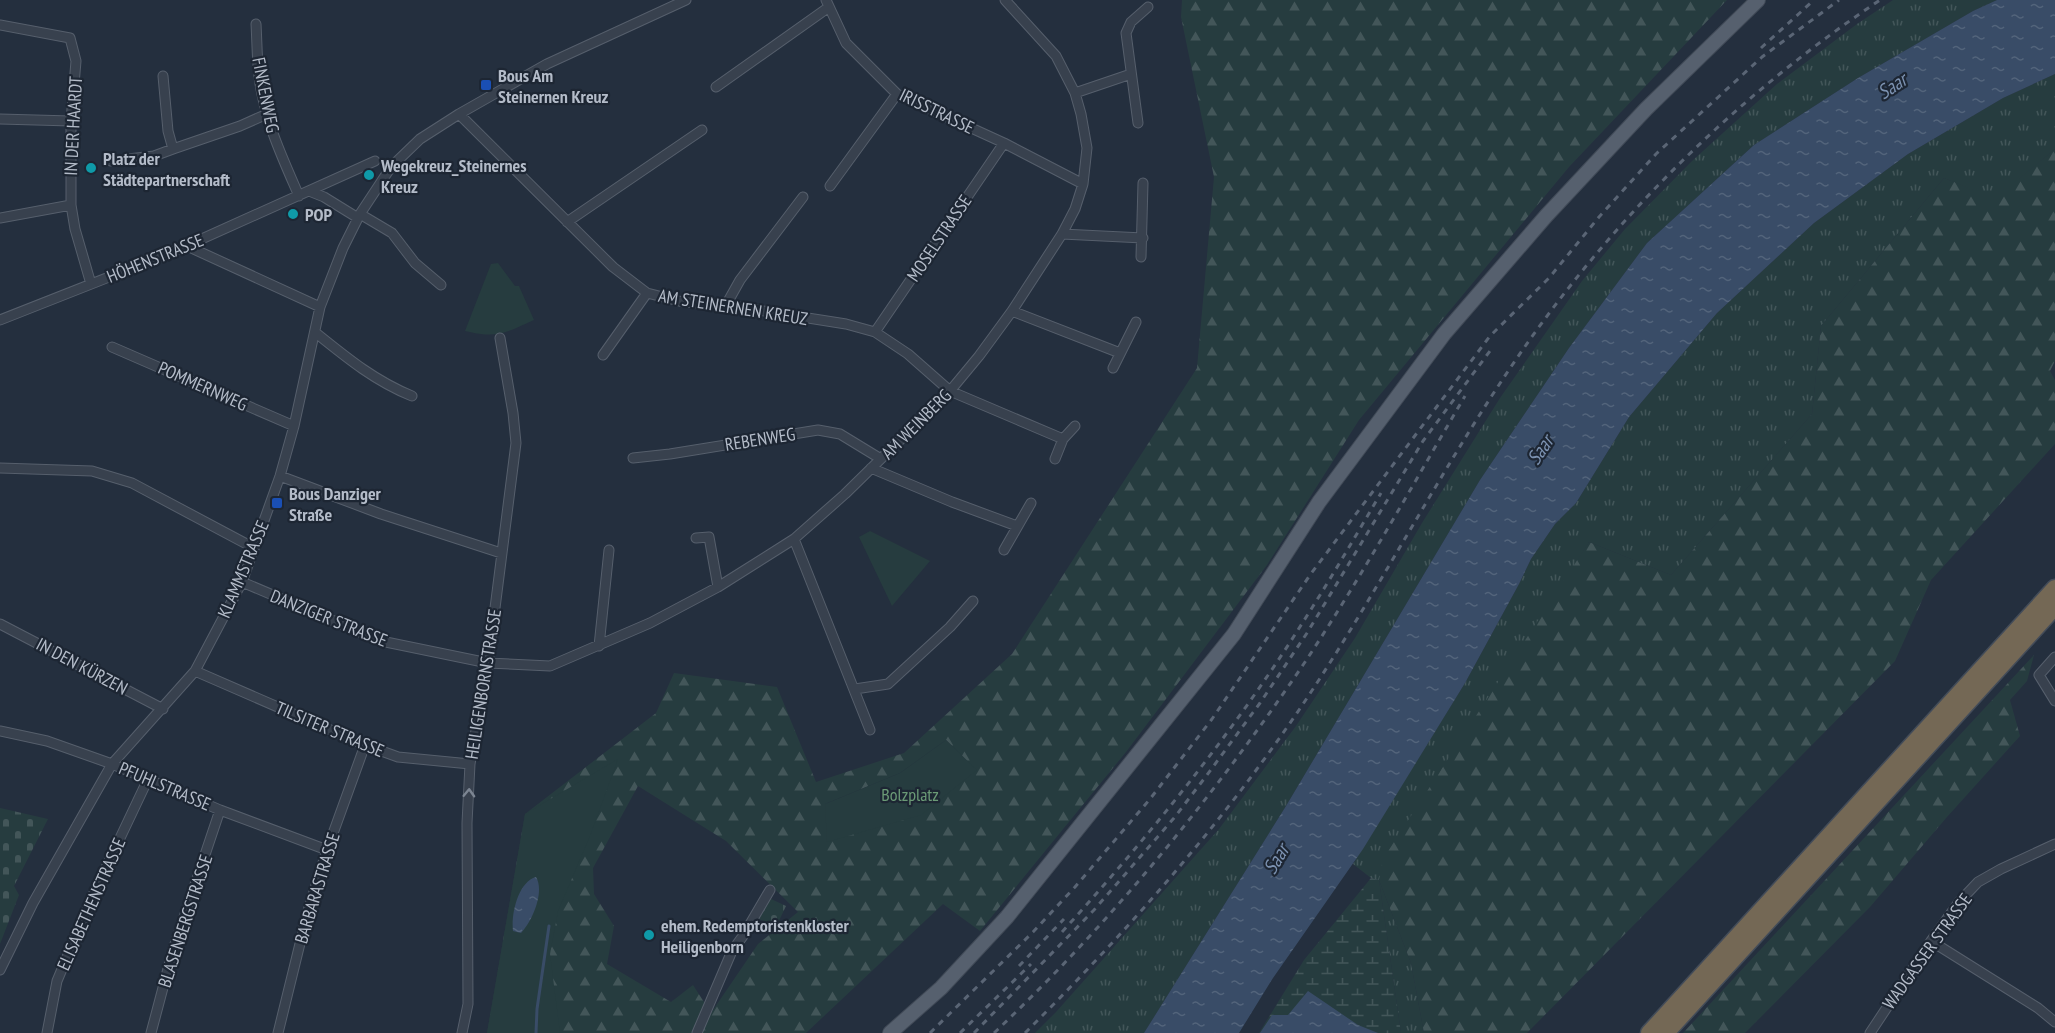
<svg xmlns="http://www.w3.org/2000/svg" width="2055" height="1033" font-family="'PT Sans Narrow',sans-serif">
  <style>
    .grass { fill: url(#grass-tufts) }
    .forest { fill: url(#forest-firs); fill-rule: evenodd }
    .wetland { fill: url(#wetland-marsh) }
    .cemetery { fill: url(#cemetery-stones) }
    .park { fill: #263c3f }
    .water { fill: url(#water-ripples) }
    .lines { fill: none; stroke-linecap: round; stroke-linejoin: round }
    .stream { stroke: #394c67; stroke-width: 3 }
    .street-casing { stroke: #565f6c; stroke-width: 11 }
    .primary-casing { stroke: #414a57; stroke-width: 16 }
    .highway-casing { stroke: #434c59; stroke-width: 19 }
    .street { stroke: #38414e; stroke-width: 9 }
    .primary { stroke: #56606e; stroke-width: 14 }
    .highway { stroke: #746855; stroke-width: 16 }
    .rail { stroke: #5a6575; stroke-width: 3; stroke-dasharray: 6 6; stroke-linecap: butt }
    .oneway { stroke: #7c8592 }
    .transit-dot { fill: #1a4fb4; stroke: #1d2633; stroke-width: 2 }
    .culture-dot { fill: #0f9aa8; stroke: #1d2633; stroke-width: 2 }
    .labels { text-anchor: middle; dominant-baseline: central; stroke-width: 4.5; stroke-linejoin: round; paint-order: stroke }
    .poi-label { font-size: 18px; font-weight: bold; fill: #b4bcc9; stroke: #1d2633; text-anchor: start }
    .street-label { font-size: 18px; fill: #b4bcc9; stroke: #1d2633 }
    .park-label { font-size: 18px; fill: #6b9a76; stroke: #1d2633 }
    .water-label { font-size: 20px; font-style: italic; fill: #7c92b1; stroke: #1d2633 }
  </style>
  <defs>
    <pattern id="grass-tufts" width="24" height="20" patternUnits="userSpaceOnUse" patternTransform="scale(1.5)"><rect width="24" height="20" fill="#263c3f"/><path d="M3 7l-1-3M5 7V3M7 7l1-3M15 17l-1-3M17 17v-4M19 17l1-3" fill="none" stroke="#435659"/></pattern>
    <pattern id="forest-firs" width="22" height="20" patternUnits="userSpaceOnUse" patternTransform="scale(1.5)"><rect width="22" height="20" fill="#263c3f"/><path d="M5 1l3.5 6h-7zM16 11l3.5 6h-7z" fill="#435659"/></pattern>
    <pattern id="wetland-marsh" width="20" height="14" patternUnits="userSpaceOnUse" patternTransform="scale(1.5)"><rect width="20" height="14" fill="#263c3f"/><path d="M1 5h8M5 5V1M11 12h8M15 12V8" fill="none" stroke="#435659"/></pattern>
    <pattern id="cemetery-stones" width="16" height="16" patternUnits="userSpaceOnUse" patternTransform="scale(1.5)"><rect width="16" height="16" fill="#263c3f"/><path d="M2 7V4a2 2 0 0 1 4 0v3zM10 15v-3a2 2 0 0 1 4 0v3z" fill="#435659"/></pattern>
    <pattern id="water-ripples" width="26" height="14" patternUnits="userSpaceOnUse" patternTransform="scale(1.5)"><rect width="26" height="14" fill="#394c67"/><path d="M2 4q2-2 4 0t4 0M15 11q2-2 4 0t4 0" fill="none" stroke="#53647b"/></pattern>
  </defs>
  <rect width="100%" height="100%" fill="#242f3e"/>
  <path class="grass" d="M1893 0H1997L1973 11 1858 78 1754 145 1647 243 1569 348 1480 480 1286 806 1144 1033H1035L1056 1012 1219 829 1296 726 1355 638 1422 523 1500 398 1582 281 1625 229 1692 161 1777 84 1857 24Z
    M2055 74V149L1995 199 1944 178 1821 326 1812 414 1671 575 1589 542 1379 880 1411 963 1424 1033H1401L1379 880 1371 878 1353 864 1465 683 1519 584 1531 559 1555 524 1576 503 1629 417 1717 313 1814 223 1908 154 2003 98Z"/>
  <path class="forest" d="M1182 0H1727L1569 167 1359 420 1267 565 1126 752 980 931 943 904 806 1033H487L525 814 656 713 674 673 777 687 816 782 904 753 1012 654 1197 368 1214 177 1181 17ZM946 740 976 770 825 804 900 773ZM638 786 726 841 798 912 758 944 711 1013 693 985 671 1002 607 964 614 926 594 894 593 868Z
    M2055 149V361L2050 371 2055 380V444L1931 580 1895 661 1527 1033H1424L1411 963 1379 880 1383 859 1589 542 1671 575 1812 414 1821 326 1944 178 1995 198Z
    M2034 655 2027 681 2010 700 2020 736 1947 817 1870 907 1745 1033H1683Z"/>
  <path class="wetland" d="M1371 878 1379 880 1401 1033H1259L1304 960Z"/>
  <path class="cemetery" d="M0 808 48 819 14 886 19 895 0 944Z
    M769 898 786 906 776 927 759 919Z"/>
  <path class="park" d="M498 263 515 286H519L534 320C505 333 498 339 465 331L491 264Z
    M870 531 930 561 892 606 859 537Z
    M946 740 977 770 921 815 827 842 825 804 900 773Z
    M618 759 590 836 558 911 550 954 560 1033H487L525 814Z"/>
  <path class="water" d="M1997 0H2055V74L2003 98 1908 154 1814 223 1717 313 1629 417 1576 503 1555 524 1531 559 1519 584 1465 683 1363 849 1273 978 1239 1033H1144L1286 806 1480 480 1569 348 1647 243 1754 145 1858 78 1973 11Z
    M536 877C545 892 532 922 521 933L513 931C511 914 518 882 536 877Z
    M1308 991 1358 1025 1378 1033H1260L1272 1015H1288Z"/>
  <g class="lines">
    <path class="stream" d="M536 1033 537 1009 549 926"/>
    <g class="street-casing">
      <path id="street" d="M826 0 846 43 897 94 1004 143 1083 184
        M256 24C257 41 257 59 259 76 264 119 282 157 299 196
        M0 25 70 38 76 61 71 121V205L75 229 91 284
        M163 76 168 131 173 149 240 126 267 114
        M716 87 829 7
        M1075 93 1131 74
        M459 114 613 267 647 293 683 302 726 305 846 324 875 332 908 354 950 391 1063 439
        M0 119 71 121
        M1138 123 1126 33 1131 22 1148 7
        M111 161 154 156 173 149
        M830 186 897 94
        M309 191 324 197 358 218
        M360 214 392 233 415 263 441 285
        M0 218 71 205
        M567 222 702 130
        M1062 234 1143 238
        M187 246 320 307
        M1141 257 1143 183
        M726 305 740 280 803 197
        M1012 311 1120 353
        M0 320 175 251 375 161
        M875 332 1004 143
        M316 333C347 358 375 381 412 396
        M112 347 294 426
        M603 355 647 293
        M1113 368 1136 322
        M633 458 670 454 818 430 840 434 881 459
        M1055 459 1063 439 1075 426
        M0 468 92 471 132 483 254 548
        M871 468 952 502 1017 526
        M280 476 381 514 501 553
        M696 538 709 537 718 587
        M794 539 870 730
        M1004 550 1031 503
        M242 582 381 641 488 663 550 666 650 623 718 587 794 539 845 494 950 391 979 356 1012 311 1062 234 1075 209 1083 184 1087 148 1081 114 1075 93 1056 56 1005 0
        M0 624 163 709
        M599 646 609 550
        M2055 657 2039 675 2055 701
        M195 671 365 745 398 757 470 764
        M855 689 888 684 950 627 973 601
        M0 731 47 741 112 764 220 810 327 850
        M1931 941 2038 1008 2055 1022
        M0 970 33 903 112 764 195 671 242 582 280 476 294 426 320 307 343 248 360 214 391 167 420 139 459 114 547 64 686 0
        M47 1033 57 981 94 893 148 779
        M151 1033 173 950 220 810
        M278 1033 308 911 327 850 365 745
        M462 1033 468 1004 467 823 470 764 488 663 516 443 513 413 500 338
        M697 1033 732 951 743 936 770 890
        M1870 1033 1931 941 1959 902 1978 882 2001 869 2055 844"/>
    </g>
    <g class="primary-casing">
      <path id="primary" d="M890 1033 941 988 1007 917 1234 634 1319 502 1444 334 1546 216 1646 109 1758 0"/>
    </g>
    <g class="highway-casing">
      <path id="highway" d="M1649 1033 2055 588
        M1666 1033 2055 607"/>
    </g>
    <use href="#street" class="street"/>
    <use href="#primary" class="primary"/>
    <use href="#highway" class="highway"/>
    <path class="rail" d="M1761 48 1814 0
      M1062 932C1150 835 1233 733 1303 622 1330 580 1355 537 1381 493
      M1019 966 1064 919
      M930 1033 1033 932 1075 887 1150 799 1212 719 1310 575 1490 336 1549 278 1599 217 1656 154 1762 57 1839 0
      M960 1033 1031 964
      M974 1033 1094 910 1174 818 1207 775 1260 703 1307 633 1423 441 1490 351
      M994 1033C1111 923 1213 797 1303 665 1361 578 1412 486 1465 396
      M1025 1033C1126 933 1221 825 1301 707 1382 587 1447 456 1531 338 1626 205 1744 91 1880 0"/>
  </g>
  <defs><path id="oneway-chevron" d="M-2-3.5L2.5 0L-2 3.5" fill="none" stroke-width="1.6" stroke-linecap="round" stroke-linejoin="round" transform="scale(1.5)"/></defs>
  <use class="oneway" href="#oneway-chevron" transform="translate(469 793) rotate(-88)"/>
  <g class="transit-dot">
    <rect x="480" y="79" width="12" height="12" rx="3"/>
    <rect x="271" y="497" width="12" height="12" rx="3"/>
  </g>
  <g class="culture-dot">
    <circle cx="91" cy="168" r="6"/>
    <circle cx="369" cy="175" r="6"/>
    <circle cx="293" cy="214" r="6"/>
    <circle cx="649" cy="935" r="6"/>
  </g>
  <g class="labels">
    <g class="poi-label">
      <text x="498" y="75">Bous Am<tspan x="498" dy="21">Steinernen Kreuz</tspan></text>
      <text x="103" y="158">Platz der<tspan x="103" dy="21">Städtepartnerschaft</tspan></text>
      <text x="381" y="165">Wegekreuz_Steinernes<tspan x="381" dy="21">Kreuz</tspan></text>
      <text x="305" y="214">POP</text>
      <text x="289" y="493">Bous Danziger<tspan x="289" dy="21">Straße</tspan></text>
      <text x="661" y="925">ehem. Redemptoristenkloster<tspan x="661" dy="21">Heiligenborn</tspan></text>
    </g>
    <g class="street-label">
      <text transform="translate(266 95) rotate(79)">FINKENWEG</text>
      <text transform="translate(937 111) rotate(26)">IRISSTRASSE</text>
      <text transform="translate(73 126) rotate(-87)">IN DER HAARDT</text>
      <text transform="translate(939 238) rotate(-56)">MOSELSTRASSE</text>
      <text transform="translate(155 258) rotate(-22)">HÖHENSTRASSE</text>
      <text transform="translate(733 307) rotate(9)">AM STEINERNEN KREUZ</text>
      <text transform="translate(203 386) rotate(24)">POMMERNWEG</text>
      <text transform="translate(916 424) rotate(-45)">AM WEINBERG</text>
      <text transform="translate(760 439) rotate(-9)">REBENWEG</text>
      <text transform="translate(243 569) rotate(-67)">KLAMMSTRASSE</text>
      <text transform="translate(329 618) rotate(22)">DANZIGER STRASSE</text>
      <text transform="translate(82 666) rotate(28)">IN DEN KÜRZEN</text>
      <text transform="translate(483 684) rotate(-81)">HEILIGENBORNSTRASSE</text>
      <text transform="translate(330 729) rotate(23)">TILSITER STRASSE</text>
      <text transform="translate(165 786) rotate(23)">PFUHLSTRASSE</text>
      <text transform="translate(317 888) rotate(-73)">BARBARASTRASSE</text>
      <text transform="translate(91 904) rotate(-66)">ELISABETHENSTRASSE</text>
      <text transform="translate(185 921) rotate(-72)">BLASENBERGSTRASSE</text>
      <text transform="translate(1927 951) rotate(-54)">WADGASSER STRASSE</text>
    </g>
    <g class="park-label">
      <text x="910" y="794">Bolzplatz</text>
    </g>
    <g class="water-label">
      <text transform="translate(1892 86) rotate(-33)">Saar</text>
      <text transform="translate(1540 450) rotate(-56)">Saar</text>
      <text transform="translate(1276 859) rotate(-59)">Saar</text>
    </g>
  </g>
</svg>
